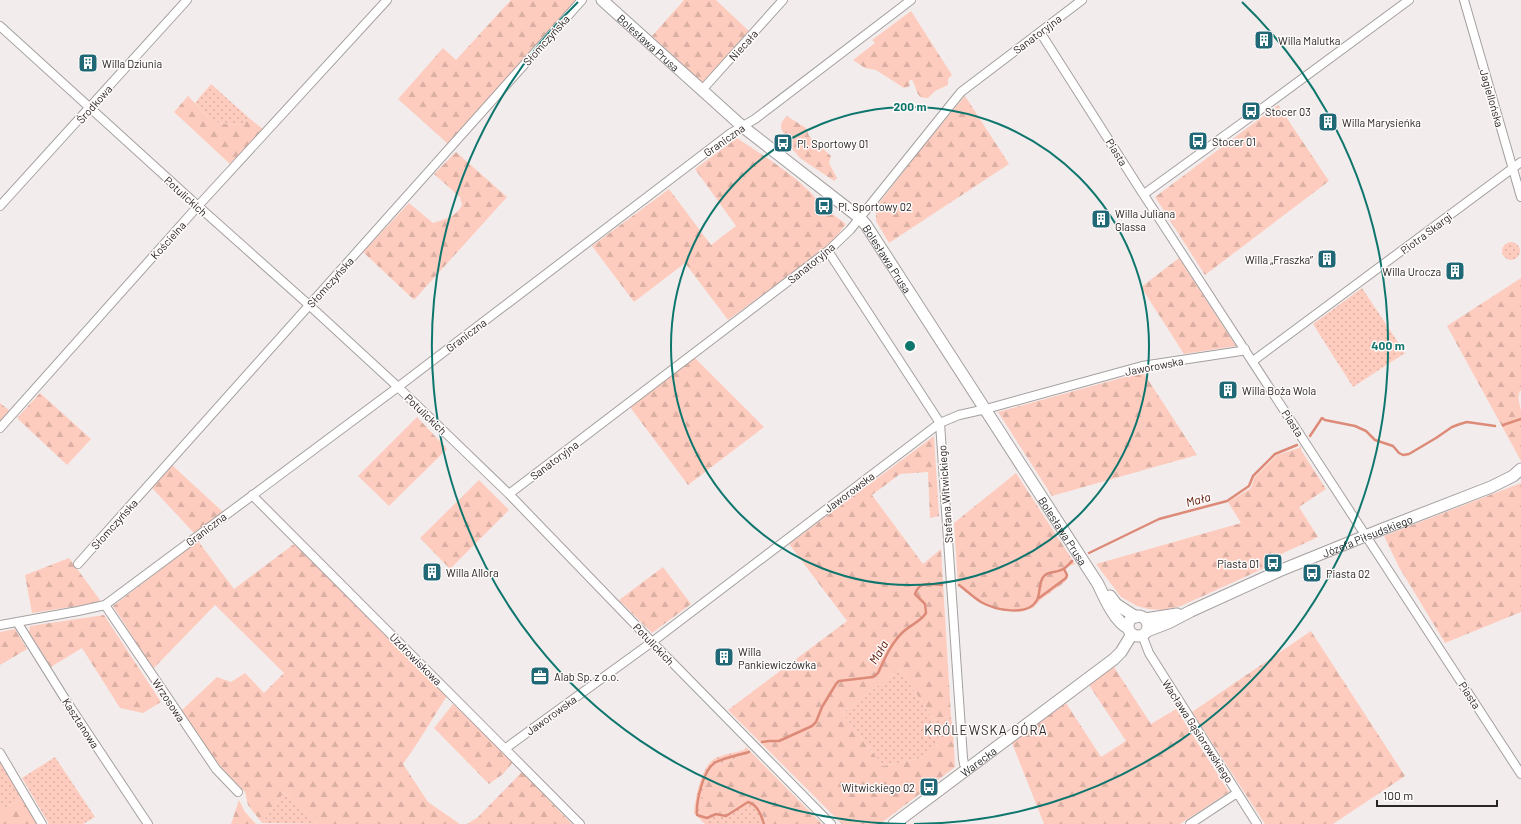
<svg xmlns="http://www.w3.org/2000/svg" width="1521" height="824" font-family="Barlow,sans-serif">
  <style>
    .grass { fill: url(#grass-dots) }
    .forest { fill: url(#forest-firs) }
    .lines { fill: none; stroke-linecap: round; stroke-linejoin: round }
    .stream { stroke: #dd8b78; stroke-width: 2.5 }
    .street-casing { stroke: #a5a09f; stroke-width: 10 }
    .secondary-casing { stroke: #a5a09f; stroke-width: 13 }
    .street { stroke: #fff; stroke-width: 8 }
    .secondary { stroke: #fff; stroke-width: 11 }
    .ring { fill: none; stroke: #0f766e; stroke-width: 2 }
    .labels { text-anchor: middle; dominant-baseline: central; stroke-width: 3; stroke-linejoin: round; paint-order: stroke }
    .street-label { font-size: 11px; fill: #272525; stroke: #fffbfa }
    .poi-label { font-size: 11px; fill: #272525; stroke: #fffbfa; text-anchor: start }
    .water-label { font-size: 12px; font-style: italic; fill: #5a1101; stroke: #fffbfa }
    .quarter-label { font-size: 13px; letter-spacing: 1px; fill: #2f2c2b; stroke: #fffbfa }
    .centre { fill: #0f766e; stroke: #fffbfa; stroke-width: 2 }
    .ring-label { font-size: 12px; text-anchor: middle; font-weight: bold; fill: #0f766e; stroke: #fffbfa; stroke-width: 3; stroke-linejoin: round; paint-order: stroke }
  </style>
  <defs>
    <pattern id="grass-dots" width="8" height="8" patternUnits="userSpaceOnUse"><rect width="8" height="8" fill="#feccbf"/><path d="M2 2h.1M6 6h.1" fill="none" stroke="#daafa4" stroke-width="1.8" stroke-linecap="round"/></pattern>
    <pattern id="forest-firs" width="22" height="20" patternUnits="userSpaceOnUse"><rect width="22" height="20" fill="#feccbf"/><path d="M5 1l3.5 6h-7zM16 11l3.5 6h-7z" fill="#daafa4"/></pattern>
  </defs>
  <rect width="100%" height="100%" fill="#f2edec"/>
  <path class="grass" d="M211 84 249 118 242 124C215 125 213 123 195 103Z
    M1502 251a9 9 0 1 1 18 0a9 9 0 1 1-18 0Z
    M1362 288 1405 353 1353 387 1313 324Z
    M900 669 934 720 951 717 953 728 940 730 936 748 922 758 883 766 842 713Z
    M746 747 751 752 744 757 717 765 705 816 716 812 724 814 748 801C759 804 762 814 766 824H705L694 813C695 799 701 767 714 759 722 754 735 753 744 750Z
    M55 757 95 817 83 824H49L22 778Z
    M0 759 23 798 0 811Z
    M284 792 318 824 262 823Z"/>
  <path class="forest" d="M511 0H578L448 144 398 99 443 48 456 60Z
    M684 0H716L749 31 703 83 652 36Z
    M911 11 952 75 948 79V85L935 91 928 98C915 99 918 89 912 80H910L909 83 910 86 904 88 876 70 865 68 853 60 875 43 872 40Z
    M188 96C210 118 209 126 242 124L249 118 263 129 230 164 174 112Z
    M965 96 1009 164 889 243 876 221V207L921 149Z
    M1278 105 1329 181 1205 275 1155 197Z
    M787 116 806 128 809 136 831 156 829 163 837 178 834 181 800 158 788 144 789 140C781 132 777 124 787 116Z
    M737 138C758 152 810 184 820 205L846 224 831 244 728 320 685 263 634 302 592 246 669 189 711 245 736 226 695 169Z
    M456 152 507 197 414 300 363 252 409 203 433 223C445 219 456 217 462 205L460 197 434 174Z
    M1179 258 1236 346 1184 354 1141 287Z
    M1521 278V390C1516 396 1520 404 1521 411 1521 428 1521 444 1521 461L1447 326Z
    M695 358 764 427 688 485 630 407Z
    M1143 372 1197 455 1052 496 998 412Z
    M40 393 91 439 67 465 17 418Z
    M0 403 10 411 0 422Z
    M417 417 447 449 389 506 358 476Z
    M934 436 939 516 930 518 928 472 900 474 872 495 923 564 941 549 951 717 934 720 900 669 842 713 883 766 922 758 936 748 940 730 953 728 955 767 880 824H842L728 710 847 621 789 544Z
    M1301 446V450L1326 489 1299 507 1318 537 1266 561 1269 566 1181 606 1163 610 1148 609 1137 606 1121 597 1096 564 1241 523 1228 502 1251 488 1254 478 1277 455 1299 448Z
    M172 465 223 512 194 533 152 488Z
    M1016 473 1075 564 1067 567 1066 570 1068 577 1065 582 1040 600 1033 608 1021 612 996 609 982 604 958 586 954 523Z
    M479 480 509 510 450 569 420 538Z
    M1521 483V612L1445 643 1399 567 1384 536Z
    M198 541 234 589 294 544 447 696C432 719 419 742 403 764L428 802 460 824H318L284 792 262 823 248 805 245 792 220 766 181 711 217 677 231 682 245 673 264 693 284 673 215 605 153 669 113 606Z
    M69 558 100 600 97 603 32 613 25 575Z
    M663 567 691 604 652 633 619 600Z
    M104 615 161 702 143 713 120 708 82 648 51 667 29 632 30 626Z
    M15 629 27 649 0 665V632Z
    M1311 631 1405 776 1333 824H1265L1192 712Z
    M1114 667 1151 724 1176 709 1229 792 1180 824H1044L1012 743 1066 703 1101 757 1126 741 1089 685Z
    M453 704 513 762 503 774 489 784 434 728Z
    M751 752 822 824H766C762 814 759 804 748 801L724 814 716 812 705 816 701 815 700 808 709 772 717 765 744 757Z
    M522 772 572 824H467L478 817Z
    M23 798 38 824H0V811Z
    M239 800 245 812 256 824H231Z"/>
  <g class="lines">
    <path class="stream" d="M1503 425 1521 419
      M1310 436 1322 418 1325 420 1355 426 1366 431 1375 440 1393 446 1399 453 1403 455 1409 454 1436 438 1452 427 1460 424 1467 422 1495 426
      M1089 553 1159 519 1227 501 1249 486 1253 476 1275 454 1297 445
      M959 585C966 590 973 597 981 602 995 610 1028 617 1037 600 1041 592 1038 583 1044 576 1048 571 1057 573 1063 569 1067 567 1069 564 1072 561
      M1039 598 1066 578 1067 575 1064 569
      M762 742 769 741H779L812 726 816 722 822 707 836 684 839 681 873 677 878 673C885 658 891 643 904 631 911 625 921 621 926 613L925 604 915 594C919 581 930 584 942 585
      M749 752C739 755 726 757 716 762 703 769 696 802 697 815L707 818 716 814 726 816 748 802C758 805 761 815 764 824"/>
    <g class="street-casing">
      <path id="street" d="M1464 0 1521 197
        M0 26 198 206 309 305 398 387 509 494 652 642 831 824
        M1040 32 1138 186 1521 774
        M702 90 783 0
        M1144 194 1253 115 1409 0
        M0 206 187 0
        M828 251 940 423 963 758 964 764 967 769
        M1253 361 1521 162
        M0 428 198 206 387 0
        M509 494 828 251 850 230 961 92 1082 0
        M252 495 580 824
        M78 564 582 0
        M105 605 216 769 238 792
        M17 622 67 702 148 824
        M0 625 78 611 105 605 398 387 731 133 755 119 911 0
        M1142 635 1149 653 1257 824
        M506 748 652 642 940 423 959 415 986 409 1142 366 1241 351 1245 349
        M0 753 42 824
        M1190 824 1237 793"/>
    </g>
    <g class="secondary-casing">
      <g id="secondary">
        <path id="s1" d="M602 0 743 127 860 218 866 225 1098 584C1104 597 1115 622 1128 628"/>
        <path d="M1110 596 1116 604 1136 617"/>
        <circle cx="1138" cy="626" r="10"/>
        <path d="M1145 619 1177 614"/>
        <path id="s2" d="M1147 631 1168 623 1191 611 1279 571 1380 530 1491 487 1513 476 1521 469"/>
        <path id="s3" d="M894 824 1114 659 1121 652 1132 634"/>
      </g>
    </g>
    <use href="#street" class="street"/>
    <use href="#secondary" class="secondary"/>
  </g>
  <g class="ring">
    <circle cx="910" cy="346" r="239"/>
    <path d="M906 824A478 478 0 0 1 578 2M1242 2A478 478 0 0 1 914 824"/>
  </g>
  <defs>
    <g id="building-square" transform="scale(1)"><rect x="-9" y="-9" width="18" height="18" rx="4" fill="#216876" stroke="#fffbfa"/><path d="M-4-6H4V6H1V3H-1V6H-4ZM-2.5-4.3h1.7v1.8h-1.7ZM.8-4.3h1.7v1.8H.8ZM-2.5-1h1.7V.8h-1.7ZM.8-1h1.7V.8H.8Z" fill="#fff"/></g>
    <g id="bus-square" transform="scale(1)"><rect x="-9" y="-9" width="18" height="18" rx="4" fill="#216876" stroke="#fffbfa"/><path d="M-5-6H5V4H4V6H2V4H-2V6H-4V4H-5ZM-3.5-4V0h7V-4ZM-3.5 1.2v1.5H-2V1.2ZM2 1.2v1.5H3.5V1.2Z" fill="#fff"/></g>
    <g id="office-square" transform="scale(1)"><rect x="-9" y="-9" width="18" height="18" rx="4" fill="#216876" stroke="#fffbfa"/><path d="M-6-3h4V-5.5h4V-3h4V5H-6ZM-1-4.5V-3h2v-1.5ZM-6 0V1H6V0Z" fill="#fff"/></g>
  </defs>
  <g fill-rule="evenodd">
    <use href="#building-square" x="1264" y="40"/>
    <use href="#building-square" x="88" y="63"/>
    <use href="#bus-square" x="1251" y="111"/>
    <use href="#building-square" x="1328" y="122"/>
    <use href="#bus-square" x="1198" y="141"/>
    <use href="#bus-square" x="783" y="143"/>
    <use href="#bus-square" x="824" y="206"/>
    <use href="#building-square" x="1101" y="219"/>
    <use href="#building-square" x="1327" y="259"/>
    <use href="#building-square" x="1455" y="271"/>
    <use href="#building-square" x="1228" y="390"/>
    <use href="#bus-square" x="1273" y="563"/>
    <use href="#building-square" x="432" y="572"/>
    <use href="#bus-square" x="1312" y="573"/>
    <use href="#building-square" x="724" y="657"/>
    <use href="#office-square" x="540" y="676"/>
    <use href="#bus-square" x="929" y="787"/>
  </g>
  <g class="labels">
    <g class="street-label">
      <text transform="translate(1037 34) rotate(-37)">Sanatoryjna</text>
      <text transform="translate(546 40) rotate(-48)">Słomczyńska</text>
      <text stroke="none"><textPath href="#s1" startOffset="63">Bolesława Prusa</textPath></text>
      <text transform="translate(743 45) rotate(-48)">Niecała</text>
      <text transform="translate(1492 98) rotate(74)">Jagiellońska</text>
      <text transform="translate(94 104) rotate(-48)">Środkowa</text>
      <text transform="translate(724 140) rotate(-35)">Graniczna</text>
      <text transform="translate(1117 152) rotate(58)">Piasta</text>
      <text transform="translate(186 196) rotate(42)">Potulickich</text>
      <text transform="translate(1426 233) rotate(-37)">Piotra Skargi</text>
      <text transform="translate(168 240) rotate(-48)">Kościelna</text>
      <text stroke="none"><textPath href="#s1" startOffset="387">Bolesława Prusa</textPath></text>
      <text transform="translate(811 263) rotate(-39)">Sanatoryjna</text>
      <text transform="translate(330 282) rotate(-48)">Słomczyńska</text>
      <text transform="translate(466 335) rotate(-37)">Graniczna</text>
      <text transform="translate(1154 366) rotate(-11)">Jaworowska</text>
      <text transform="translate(426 414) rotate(44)">Potulickich</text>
      <text transform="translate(1293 423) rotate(57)">Piasta</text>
      <text transform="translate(554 460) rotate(-37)">Sanatoryjna</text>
      <text transform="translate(849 492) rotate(-37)">Jaworowska</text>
      <text transform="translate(945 494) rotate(-94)">Stefana Witwickiego</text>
      <text transform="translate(114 524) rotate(-48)">Słomczyńska</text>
      <text transform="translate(206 529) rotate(-37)">Graniczna</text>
      <text stroke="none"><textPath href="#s1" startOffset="711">Bolesława Prusa</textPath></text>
      <text stroke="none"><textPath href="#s2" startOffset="240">Józefa Piłsudskiego</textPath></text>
      <text transform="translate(654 644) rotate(46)">Potulickich</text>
      <text transform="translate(416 659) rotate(45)">Uzdrowiskowa</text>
      <text transform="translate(1470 695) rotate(57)">Piasta</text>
      <text transform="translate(169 700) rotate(56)">Wrzosowa</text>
      <text transform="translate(551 715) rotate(-36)">Jaworowska</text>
      <text transform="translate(81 723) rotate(57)">Kasztanowa</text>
      <text transform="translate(1198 731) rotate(57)">Wacława Gąsiorowskiego</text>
      <text stroke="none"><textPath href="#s3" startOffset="105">Warecka</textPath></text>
    </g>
    <g class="poi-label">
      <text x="1278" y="40">Willa Malutka</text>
      <text x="102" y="63">Willa Dziunia</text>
      <text x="1265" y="111">Stocer 03</text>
      <text x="1342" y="122">Willa Marysieńka</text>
      <text x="1212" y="141">Stocer 01</text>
      <text x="797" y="143">Pl. Sportowy 01</text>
      <text x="838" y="206">Pl. Sportowy 02</text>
      <text x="1115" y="213">Willa Juliana<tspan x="1115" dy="13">Glassa</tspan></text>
      <text x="1313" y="259" text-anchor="end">Willa „Fraszka”</text>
      <text x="1441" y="271" text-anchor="end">Willa Urocza</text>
      <text x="1242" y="390">Willa Boża Wola</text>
      <text x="1259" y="563" text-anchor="end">Piasta 01</text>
      <text x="446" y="572">Willa Allora</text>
      <text x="1326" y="573">Piasta 02</text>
      <text x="738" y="651">Willa<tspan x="738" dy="13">Pankiewiczówka</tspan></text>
      <text x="554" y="676">Alab Sp. z o.o.</text>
      <text x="915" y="787" text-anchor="end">Witwickiego 02</text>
    </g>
    <g class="water-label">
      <text transform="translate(1198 499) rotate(-15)">Mała</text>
      <text transform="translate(878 652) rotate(-59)">Mała</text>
    </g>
    <g class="quarter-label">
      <text x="986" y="730">KRÓLEWSKA GÓRA</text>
    </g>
  </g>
  <circle cx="910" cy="346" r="6" class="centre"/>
  <g class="ring-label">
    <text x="910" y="111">200 m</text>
    <text x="1388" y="350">400 m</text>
  </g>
  <path d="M1377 800v6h120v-6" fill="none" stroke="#272525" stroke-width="2"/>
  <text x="1383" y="800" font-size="12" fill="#272525" stroke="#fffbfa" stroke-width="3" paint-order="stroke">100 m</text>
</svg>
